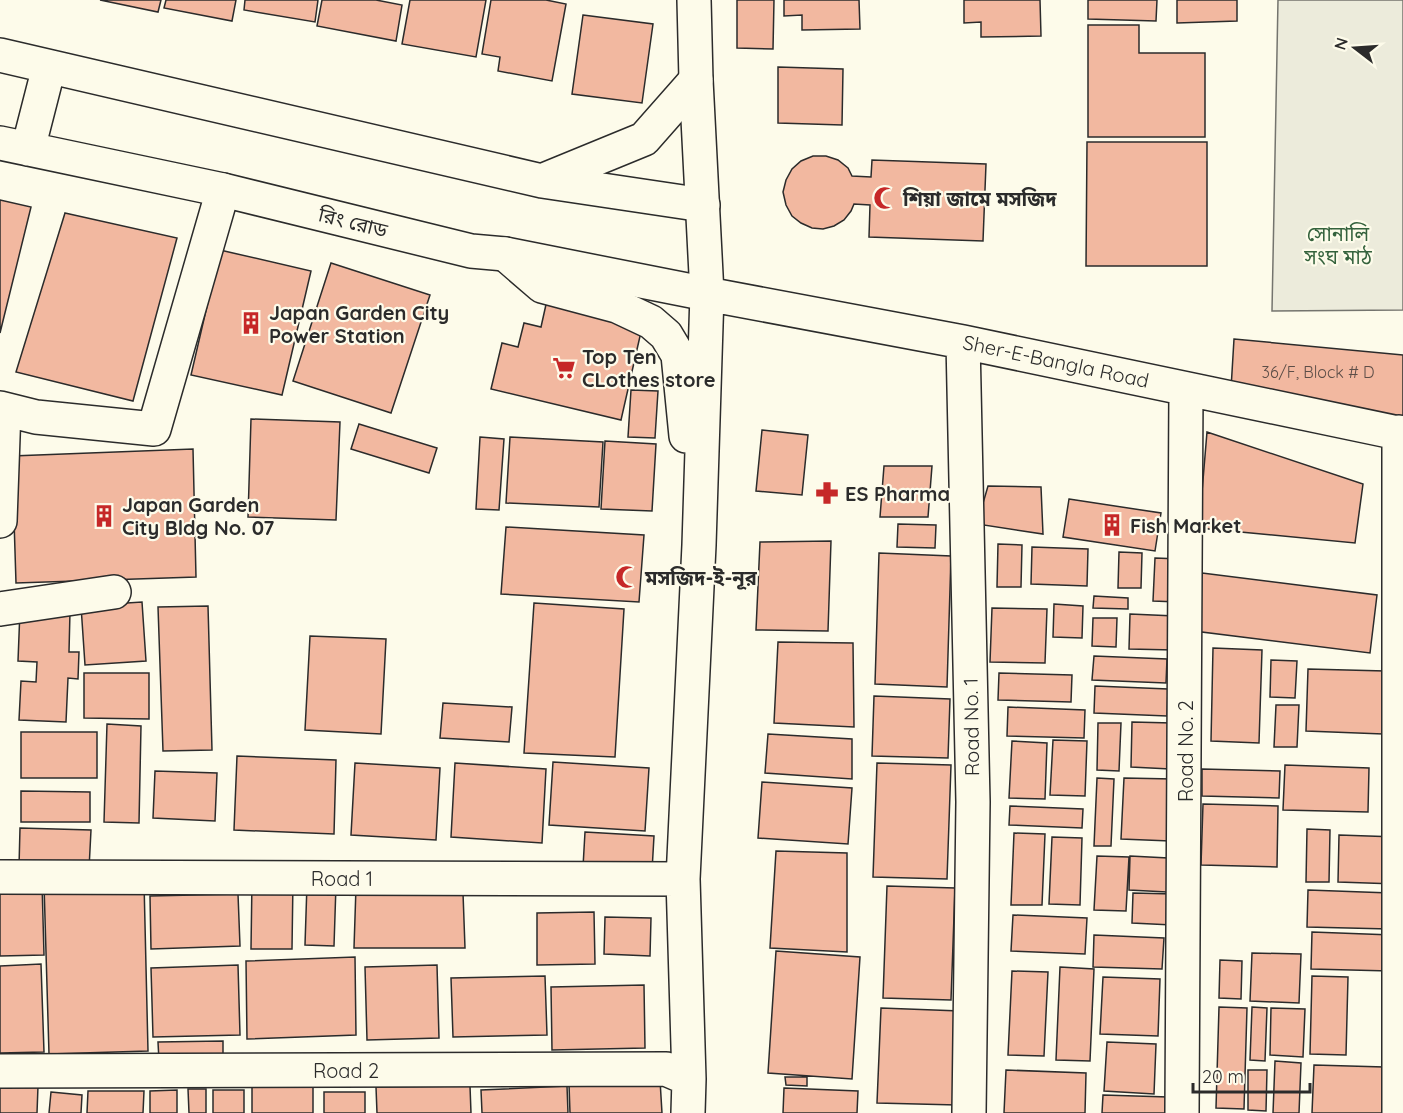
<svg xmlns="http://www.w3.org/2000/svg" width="1403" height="1113" font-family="Quicksand,'Noto Sans Bengali',sans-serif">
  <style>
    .green { fill: #ecebdb; stroke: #74746e; stroke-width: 1.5 }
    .building { fill: #f2b8a0; stroke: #2b2b2b; stroke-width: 1.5 }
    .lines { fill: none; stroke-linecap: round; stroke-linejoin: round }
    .minor-casing { stroke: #2b2b2b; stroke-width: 36 }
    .major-casing { stroke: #2b2b2b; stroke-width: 36 }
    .minor { stroke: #fdfbea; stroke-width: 33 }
    .major { stroke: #fdfbea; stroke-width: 33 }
    .labels { text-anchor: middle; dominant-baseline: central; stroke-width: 4.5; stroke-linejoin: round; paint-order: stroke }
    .number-label { font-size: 16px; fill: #5d4e48 }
    .poi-label { font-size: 20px; font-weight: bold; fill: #2b2b2b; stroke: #fdfbea; text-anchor: start }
    .street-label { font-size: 20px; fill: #2b2b2b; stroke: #fdfbea }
    .park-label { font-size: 20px; fill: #34623c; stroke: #fdfbea }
  </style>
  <rect width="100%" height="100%" fill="#fdfbea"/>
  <path class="green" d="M1278 0H1403V310L1272 311Z"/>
  <path class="building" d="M100 0H161L158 12Z
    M166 0H236L232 21 164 8Z
    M245 0H318L315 22 244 10Z
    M322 0H376L402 5 396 41 317 26Z
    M410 0H486L476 57 402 44Z
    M491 0H546L566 4 552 81 498 71 500 57 482 54Z
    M737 0H774L773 49 737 48Z
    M784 0H859L860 29 802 30V15L784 16Z
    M964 0H1040L1041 36 981 37V22L964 23Z
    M1088 0H1157L1156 21 1088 19Z
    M1177 0H1237V21L1177 23Z
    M583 15 653 24 642 103 572 94Z
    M1088 25H1139V53H1205V137H1088Z
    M778 67 843 69 842 125 778 123Z
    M1087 142H1207V266H1086Z
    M813 156H826L838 160 848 168 852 176 871 177 872 160 986 164 983 241 869 237 870 205 854 204 851 211 844 220 834 226 823 229 812 228 801 223 792 216 786 205 783 192 786 180 792 169 801 161Z
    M0 200 31 207 0 333Z
    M65 213 177 238 133 401 16 372Z
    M220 250 311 271 282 395 191 375Z
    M331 263 430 295 391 413 293 381Z
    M547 300 643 323 621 420 491 389 502 343 518 347 524 323 541 327Z
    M1234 339 1403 355V427L1231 389Z
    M631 390 658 391 655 438 628 437Z
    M251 419 340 422 336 520 248 517Z
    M359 424 437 448 429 473 351 449Z
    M762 430 808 435 802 495 756 491Z
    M1207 432 1363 484 1355 543 1199 528Z
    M480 437 504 439 499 510 476 509Z
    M510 437 603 442 599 507 506 503Z
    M605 441 656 444 652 511 601 509Z
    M193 449 196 577 16 583 12 456Z
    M884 466H932L928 517H880Z
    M988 486 1041 487 1043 534 977 524Z
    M1069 499 1161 513 1155 551 1063 537Z
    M898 524 936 525 935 548 897 547Z
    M506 527 644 535 639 602 501 594Z
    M831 541 828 631 756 630 760 542Z
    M998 544 1022 545 1021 587H997Z
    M1032 547 1088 549 1087 586 1031 584Z
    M1119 552 1142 553 1141 588H1118Z
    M879 553 951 556 947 687 875 684Z
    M1155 558 1180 559 1178 602 1153 601Z
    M1202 573 1377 595 1370 653 1194 631Z
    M1094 596 1128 598V609L1093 608Z
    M142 602 146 661 85 665 81 606Z
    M534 603 624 609 615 757 524 753Z
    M1054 604 1083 606 1082 638 1053 637Z
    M208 606 212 750 163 751 158 607Z
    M992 608 1047 609 1045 663 990 662Z
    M20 610 70 612 69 652H79L78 679 68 678 66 722 19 720 21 681 36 682 37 662 18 661Z
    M1130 614 1175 616 1174 650 1129 649Z
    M1093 618H1117L1116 647 1092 646Z
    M310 636 386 639 381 734 305 730Z
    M778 642 853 643 854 727 774 723Z
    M1213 648 1262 650 1259 743 1211 741Z
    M1094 656 1167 659 1166 683 1092 680Z
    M1271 660 1297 661 1295 698 1270 697Z
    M1308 669 1385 671 1383 734 1306 731Z
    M84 673H149V719L84 718Z
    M999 673 1072 675 1071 702 998 700Z
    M1095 686 1168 689 1167 716 1094 713Z
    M874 696 950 699 948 758 872 756Z
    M443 703 512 707 509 742 440 738Z
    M1276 705H1299L1297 747H1274Z
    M1008 707 1085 710 1084 738 1007 736Z
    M1132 722 1172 723 1170 769 1131 767Z
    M1098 723H1121L1119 771 1097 770Z
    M107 724 141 726 139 823 104 822Z
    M21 732H97V778H21Z
    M768 734 852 739V779L765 773Z
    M1053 740 1087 741 1085 796 1050 795Z
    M1012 741 1047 743 1045 799 1009 798Z
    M237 756 336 760 334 834 234 830Z
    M553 762 649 768 645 831 549 825Z
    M355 763 440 768 436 840 351 835Z
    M455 763 546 769 542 843 451 837Z
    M877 763 951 765 947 879 873 877Z
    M1285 765 1369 768 1368 812 1283 810Z
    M1202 769 1280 771 1279 798 1202 796Z
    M155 771 217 773 215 821 153 818Z
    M1097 778 1114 779 1111 846H1094Z
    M1124 778 1173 779 1170 841 1121 839Z
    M762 782 852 788 848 844 758 838Z
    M21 791 90 792V822H21Z
    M1203 804 1278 806 1277 867 1201 865Z
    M1010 806 1083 809 1082 828 1009 825Z
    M20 828 91 830 89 869 19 867Z
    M1307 829 1330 830 1329 882H1306Z
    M585 832 654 836 652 871 583 867Z
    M1014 833 1045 834 1042 905H1011Z
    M1339 835 1397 837 1396 884 1338 882Z
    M1052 837 1082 838 1080 905 1049 904Z
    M776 851 847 853V952L770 948Z
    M1097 856 1129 857 1126 911 1094 910Z
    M1130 856 1168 858 1167 892 1129 890Z
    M252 880H293L292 949H251Z
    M144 882 148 1051 49 1054 44 884Z
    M42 883 44 955 0 956V884Z
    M307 884 336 885 334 946 305 945Z
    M887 886 955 888 951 1000 883 998Z
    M356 887 463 893 465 948H354Z
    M1308 890 1390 893 1389 929 1307 927Z
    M1133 893 1173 894 1172 925 1132 923Z
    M238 894 240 946 151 949 150 896Z
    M594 912 595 964 537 965V913Z
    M1013 915 1087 918 1085 954 1011 951Z
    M605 917 651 918 650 956 604 954Z
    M1312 932 1392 935 1390 971 1311 969Z
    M1094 935 1164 938 1162 969 1093 967Z
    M776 951 860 957 852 1079 768 1073Z
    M1252 953 1301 954 1299 1003 1250 1001Z
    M355 957 356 1035 247 1039 246 961Z
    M1220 960 1242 961 1241 999 1219 998Z
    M41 964 44 1052 0 1053V966Z
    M238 965 240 1035 153 1037 151 968Z
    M437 965 439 1038 367 1040 365 967Z
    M1060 967 1094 969 1090 1061 1056 1060Z
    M1012 971 1048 972 1044 1056 1008 1055Z
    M545 976 547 1035 453 1037 451 978Z
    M1312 976 1348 977 1346 1055 1310 1054Z
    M1103 977 1160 979 1158 1036 1100 1034Z
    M644 985 645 1048 552 1050 551 987Z
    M1219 1007 1247 1008 1244 1109 1216 1108Z
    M1252 1007 1267 1008 1265 1061 1250 1060Z
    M881 1008 960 1011 957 1105 877 1103Z
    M1271 1008 1305 1009 1303 1057 1270 1055Z
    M223 1041V1060L159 1061 158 1042Z
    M1107 1042 1156 1044 1154 1094 1104 1091Z
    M1275 1061 1301 1063 1299 1113H1273Z
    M1314 1065 1384 1067 1383 1113H1312Z
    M1006 1070 1086 1073 1085 1113H1004Z
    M1248 1070H1267L1266 1111 1248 1110Z
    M785 1077H807V1086L786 1085Z
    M660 1080 662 1113H570L569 1084Z
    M0 1085 38 1086 37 1113H0Z
    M470 1086 471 1113H377L376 1087Z
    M567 1086 568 1113H482L481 1090Z
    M252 1087H313V1113H252Z
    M784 1088 858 1091 857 1113H783Z
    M188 1089H206V1113H189Z
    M177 1090V1113H150V1091Z
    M213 1090H244V1113H213Z
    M88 1091H144L143 1113H87Z
    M51 1092 82 1095 81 1113H49Z
    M324 1092H365V1113H324Z
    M1103 1095 1168 1097 1167 1113H1102Z"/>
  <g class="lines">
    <g class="minor-casing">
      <path id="minor" d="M505 254 542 286 617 306 651 322 666 335 678 355 686 436
        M707 294 963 342 1403 434
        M963 342 973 802 969 1113
        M0 408 36 417 154 429 223 190
        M0 521 4 409
        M0 609 114 592
        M0 877 683 879
        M0 1071 666 1069 689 1079
        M688 1113 689 1079 683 879 699 545 707 294 696 80 694 0
        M1182 1113 1186 389
        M1399 1113V432"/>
    </g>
    <g class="major-casing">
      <path id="major" d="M0 55 542 181 703 205
        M0 143 223 190 471 251 505 254 707 294
        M28 149 49 67
        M544 180 644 139 696 80"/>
    </g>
    <use href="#minor" class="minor"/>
    <use href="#major" class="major"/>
  </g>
  <defs>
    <g id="mosque-bare" transform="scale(1.8)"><path d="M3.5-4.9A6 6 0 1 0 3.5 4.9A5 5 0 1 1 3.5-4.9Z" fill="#c62828" stroke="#fdfbea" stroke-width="2.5" paint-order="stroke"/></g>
    <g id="building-bare" transform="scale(1.8)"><path d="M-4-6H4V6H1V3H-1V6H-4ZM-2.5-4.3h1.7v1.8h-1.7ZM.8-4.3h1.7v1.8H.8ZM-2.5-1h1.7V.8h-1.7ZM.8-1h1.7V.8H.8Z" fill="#c62828" stroke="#fdfbea" stroke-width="2.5" paint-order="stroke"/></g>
    <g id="supermarket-bare" transform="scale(1.8)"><path d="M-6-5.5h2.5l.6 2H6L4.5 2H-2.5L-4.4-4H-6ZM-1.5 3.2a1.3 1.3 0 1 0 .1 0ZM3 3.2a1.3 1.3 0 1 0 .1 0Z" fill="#c62828" stroke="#fdfbea" stroke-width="2.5" paint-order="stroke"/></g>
    <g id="pharmacy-bare" transform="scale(1.8)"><path d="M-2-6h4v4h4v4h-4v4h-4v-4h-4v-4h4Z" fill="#c62828" stroke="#fdfbea" stroke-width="2.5" paint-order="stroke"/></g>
  </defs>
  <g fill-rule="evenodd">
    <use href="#mosque-bare" x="885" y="198"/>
    <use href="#building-bare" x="251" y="323"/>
    <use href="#supermarket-bare" x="564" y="368"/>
    <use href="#pharmacy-bare" x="827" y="493"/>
    <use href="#building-bare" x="104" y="516"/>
    <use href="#building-bare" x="1112" y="525"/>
    <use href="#mosque-bare" x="627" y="577"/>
  </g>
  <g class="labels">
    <g class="number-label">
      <text x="1318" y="372">36/F, Block # D</text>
    </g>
    <g class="poi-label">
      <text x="903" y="198">শিয়া জামে মসজিদ</text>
      <text x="269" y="312">Japan Garden City<tspan x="269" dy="23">Power Station</tspan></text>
      <text x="582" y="356">Top Ten<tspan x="582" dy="23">CLothes store</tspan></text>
      <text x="845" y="493">ES Pharma</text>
      <text x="122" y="504">Japan Garden<tspan x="122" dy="23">City Bldg No. 07</tspan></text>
      <text x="1130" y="525">Fish Market</text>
      <text x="645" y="577">মসজিদ-ই-নূর</text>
    </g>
    <g class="street-label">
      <text transform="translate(353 222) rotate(14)">রিং রোড</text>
      <text transform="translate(1056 361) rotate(12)">Sher-E-Bangla Road</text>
      <text transform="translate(971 727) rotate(-91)">Road No. 1</text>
      <text transform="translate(1185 751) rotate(-90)">Road No. 2</text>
      <text x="342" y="878">Road 1</text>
      <text x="346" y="1070">Road 2</text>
    </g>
    <g class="park-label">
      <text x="1338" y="233">সোনালি<tspan x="1338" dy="23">সংঘ মাঠ</tspan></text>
    </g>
  </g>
  <g transform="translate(1355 48) rotate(287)" stroke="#fdfbea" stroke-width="4.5" paint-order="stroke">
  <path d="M0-4.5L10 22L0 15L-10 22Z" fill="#2b2b2b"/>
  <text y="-9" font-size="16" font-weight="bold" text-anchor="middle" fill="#2b2b2b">N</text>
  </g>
  <path d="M1193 1083v9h117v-9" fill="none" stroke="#2b2b2b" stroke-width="3"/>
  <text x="1202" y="1083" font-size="18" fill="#2b2b2b" stroke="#fdfbea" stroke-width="4.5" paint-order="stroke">20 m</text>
</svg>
